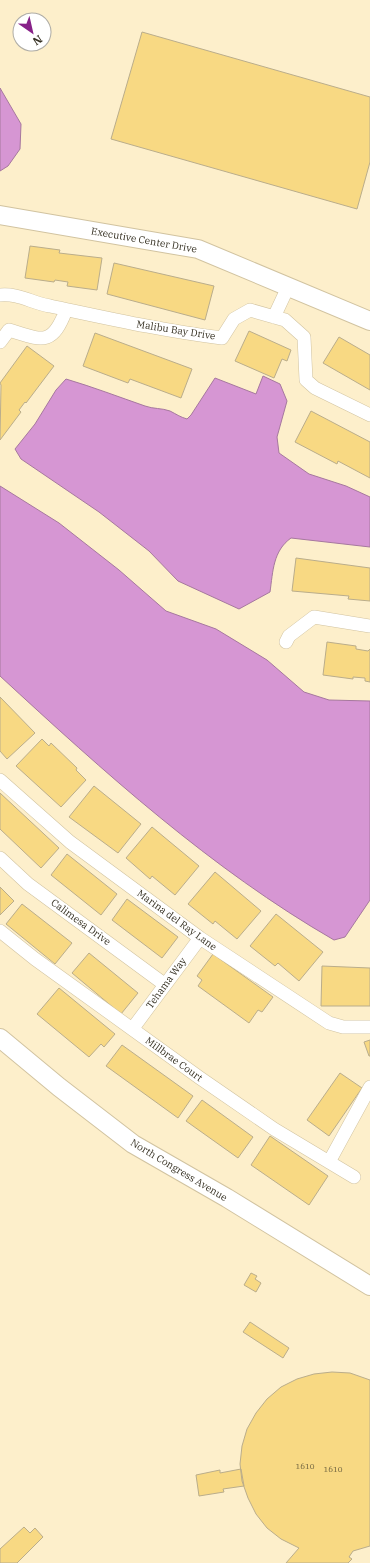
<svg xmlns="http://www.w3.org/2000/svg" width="370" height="1563" font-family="'IBM Plex Serif',serif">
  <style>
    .water { fill: #d696d3; stroke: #a6789e }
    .building { fill: #f8d983; stroke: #baad8b }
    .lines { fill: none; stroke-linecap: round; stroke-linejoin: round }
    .street-casing { stroke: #d1c3a0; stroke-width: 14 }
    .secondary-casing { stroke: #d1c3a0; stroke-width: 20 }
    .street { stroke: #fff; stroke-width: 13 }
    .secondary { stroke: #fff; stroke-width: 18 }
    .labels { text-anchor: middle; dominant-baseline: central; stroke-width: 3.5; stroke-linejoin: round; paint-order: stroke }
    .number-label { font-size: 8px; fill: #665b3b }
    .street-label { font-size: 10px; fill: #363123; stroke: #fff }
  </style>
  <rect width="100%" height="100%" fill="#fdefcb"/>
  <path class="water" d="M0 88 21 124 20 149 8 166 0 171Z
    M263 376 280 384 287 401 277 437 279 453 309 474 346 486 370 497V547L291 538C273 551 273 571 270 592L239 609 178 581 149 551 99 512 21 459 15 449 35 424 56 390 66 379C93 387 119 397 145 406 153 409 162 408 170 411 176 414 180 417 187 419L191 415 215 378 256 394Z
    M0 486 59 523 119 570 166 611 216 629 267 660 304 692 329 700 370 701V900L345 937 334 940C211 869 104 772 0 676Z"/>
  <path class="building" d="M142 32 370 97V162L357 209 111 139Z
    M30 246 60 250 59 253 102 258 97 290 67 286 68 282 55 280 54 282 25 278Z
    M114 263 214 286 205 320 107 294Z
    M249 331 291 350 287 361 282 359 274 378 235 361Z
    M95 333 192 369 181 398 130 379 128 383 83 366Z
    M339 337 370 355V390L323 363Z
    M27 346 54 366 26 403 25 402 19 410 21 412 0 440 1 385 0 383Z
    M311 411 370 442V478L338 461 337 464 295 442Z
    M296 558 370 568V601L348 599 349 596 292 591Z
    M327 642 356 646V649L368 651 370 649V682L365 681V678L353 677V679L323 675Z
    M0 697 35 733 7 759 0 751Z
    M42 739 49 746 51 743 77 768 76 770 86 780 61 807 16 766Z
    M94 786 141 824 118 853 69 817Z
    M0 793 59 848 41 868 0 829Z
    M152 827 199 866 175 895 152 876 150 879 126 858Z
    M67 854 117 894 101 915 51 875Z
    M215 872 261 911 237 939 215 921 213 924 188 904Z
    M0 887 14 901 0 915Z
    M127 899 178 937 162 958 112 920Z
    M22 904 72 943 55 964 6 924Z
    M276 914 323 952 299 981 278 963 275 966 250 946Z
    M89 953 138 993 121 1014 72 973Z
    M213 954 273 997 262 1012 258 1010 249 1023 198 986 202 980 197 976Z
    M322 966 370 968V1006H321Z
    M59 988 115 1034 104 1047 101 1044 89 1057 37 1014Z
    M370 1040V1056H369L364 1042Z
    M122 1045 193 1096 178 1118 106 1066Z
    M340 1073 362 1088 329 1136 307 1120Z
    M202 1100 253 1137 238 1158 186 1121Z
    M270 1136 328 1176 309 1205 251 1165Z
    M251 1273 257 1276 255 1279 261 1283 256 1292 244 1285Z
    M250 1322 289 1348 283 1358 243 1332Z
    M332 1372 350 1373 370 1380V1546L353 1551 349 1557 352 1559 348 1563H286L299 1548 281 1539 267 1528 256 1514 248 1498 242 1481 240 1464 242 1446 247 1429 256 1413 267 1399 281 1387 297 1379 314 1374Z
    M241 1469 244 1486 223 1489 224 1492 199 1496 196 1475 220 1470V1473Z
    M24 1527 30 1533 35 1528 43 1537 17 1563H0V1549Z"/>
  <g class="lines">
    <g class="street-casing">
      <path id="street" d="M0 295C18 293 32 303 50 306 107 318 164 331 222 338L234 319 250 310 285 320 304 337 306 380 315 388 370 415
        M274 317 288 287
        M0 342 9 330C42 340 52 347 66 310
        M286 642 289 636 314 617 370 626
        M0 780 70 842 200 938 329 1023 343 1027H370
        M0 858 28 884 164 984
        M0 931 35 959 200 1078 274 1129 354 1177
        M133 1028 200 938
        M329 1162 370 1087"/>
    </g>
    <g class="secondary-casing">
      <path id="secondary" d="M0 215 198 249 370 321
        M0 1038 59 1087 133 1144 227 1198 370 1286"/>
    </g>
    <use href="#street" class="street"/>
    <use href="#secondary" class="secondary"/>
  </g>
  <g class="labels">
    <g class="number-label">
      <text x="305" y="1466">1610</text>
      <text x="333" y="1469">1610</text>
    </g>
    <g class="street-label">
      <text transform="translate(144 240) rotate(10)">Executive Center Drive</text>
      <text transform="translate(176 330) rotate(9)">Malibu Bay Drive</text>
      <text transform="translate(177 920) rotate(36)">Marina del Ray Lane</text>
      <text transform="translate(81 922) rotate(36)">Calimesa Drive</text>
      <text transform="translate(166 983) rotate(-54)">Tehama Way</text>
      <text transform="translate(174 1059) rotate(36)">Millbrae Court</text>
      <text transform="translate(179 1170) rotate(31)">North Congress Avenue</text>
    </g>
  </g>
  <g transform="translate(32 32) rotate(146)"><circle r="19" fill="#ffffff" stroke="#afada7"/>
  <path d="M0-3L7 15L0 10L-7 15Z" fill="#872188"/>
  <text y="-6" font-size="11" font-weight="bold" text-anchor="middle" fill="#363123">N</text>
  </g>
</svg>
